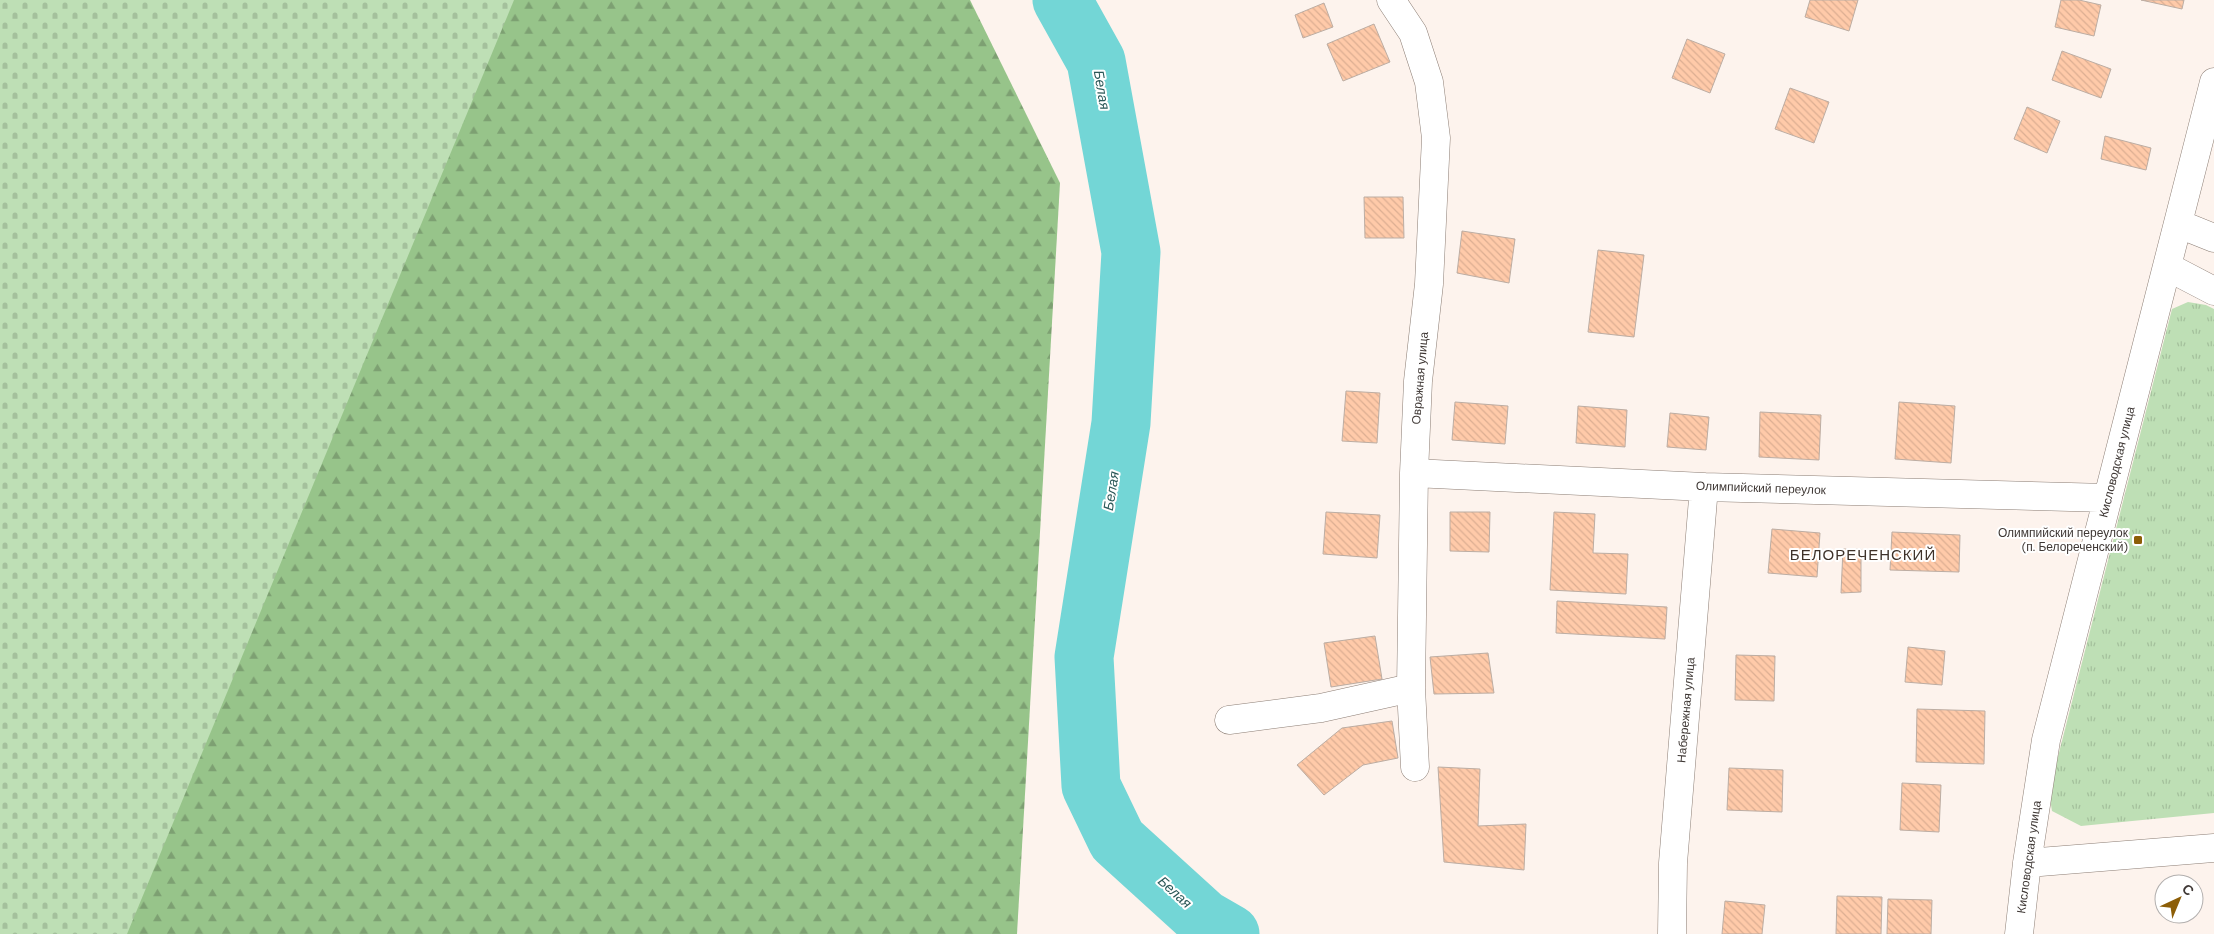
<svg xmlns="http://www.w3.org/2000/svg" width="2214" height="934" font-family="'DM Sans',sans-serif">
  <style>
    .grass { fill: url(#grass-tufts) }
    .forest { fill: url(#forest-firs) }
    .cemetery { fill: url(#cemetery-stones) }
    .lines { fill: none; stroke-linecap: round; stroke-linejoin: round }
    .river { stroke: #73d6d6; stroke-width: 59 }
    .building { fill: url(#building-back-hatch); stroke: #bcada3 }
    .minor-casing { stroke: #8c7e75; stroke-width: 29 }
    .minor { stroke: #fff; stroke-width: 28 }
    .poi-dot { fill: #8d5e07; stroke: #fff; stroke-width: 2 }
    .labels { text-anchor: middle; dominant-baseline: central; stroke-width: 4; stroke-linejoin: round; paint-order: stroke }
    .street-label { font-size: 12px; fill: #3f3835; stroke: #fff }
    .poi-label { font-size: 12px; fill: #3f3835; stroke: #fff; text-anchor: end }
    .water-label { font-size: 14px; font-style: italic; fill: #2a5757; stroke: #fff }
    .quarter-label { font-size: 15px; letter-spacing: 1px; fill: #3e322a; stroke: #fff }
  </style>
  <defs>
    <pattern id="grass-tufts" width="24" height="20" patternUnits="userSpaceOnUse" patternTransform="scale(1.25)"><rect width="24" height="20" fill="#bedfb5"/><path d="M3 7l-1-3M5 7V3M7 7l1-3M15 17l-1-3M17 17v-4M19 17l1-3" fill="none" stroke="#a4c09c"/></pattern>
    <pattern id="forest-firs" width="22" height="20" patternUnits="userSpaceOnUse" patternTransform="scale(1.25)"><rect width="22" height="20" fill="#97c48a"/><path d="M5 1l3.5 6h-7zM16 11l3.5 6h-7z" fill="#7da072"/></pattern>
    <pattern id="cemetery-stones" width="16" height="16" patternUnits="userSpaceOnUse" patternTransform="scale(1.25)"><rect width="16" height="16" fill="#bedfb5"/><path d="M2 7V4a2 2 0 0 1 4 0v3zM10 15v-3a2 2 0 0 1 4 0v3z" fill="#a4c09c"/></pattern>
    <pattern id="building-back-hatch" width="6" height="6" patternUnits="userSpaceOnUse" patternTransform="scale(1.25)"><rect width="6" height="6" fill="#ffcaa9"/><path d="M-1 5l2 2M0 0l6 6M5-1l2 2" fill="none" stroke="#dcae92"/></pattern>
  </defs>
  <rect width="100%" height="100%" fill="#fdf3ed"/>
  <path class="grass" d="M2188 302 2206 305 2214 309V813L2081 826 2052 811 2049 792 2172 309Z"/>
  <path class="forest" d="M0 0H970L1060 183 1017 934H0Z"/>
  <path class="cemetery" d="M0 0H514L127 934H0Z"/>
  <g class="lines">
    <path class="river" d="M1062 0 1096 61 1131 252 1121 423 1084 657 1091 786 1117 840 1204 919 1230 934"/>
  </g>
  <path class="building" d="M1810 0H1858L1849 31 1805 17Z
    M2061 0H2079L2101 5 2094 36 2055 27Z
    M2141 0H2184L2182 9Z
    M1324 3 1333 27 1303 38 1295 15Z
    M1374 24 1390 62 1343 81 1327 44Z
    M1687 39 1725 54 1710 93 1672 78Z
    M2062 51 2111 69 2101 98 2052 80Z
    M1790 88 1829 102 1814 143 1775 129Z
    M2027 107 2060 121 2047 153 2014 139Z
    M2105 136 2151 148 2146 170 2101 159Z
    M1364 197H1403L1404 238H1365Z
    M1462 231 1515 239 1509 283 1457 273Z
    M1598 250 1644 255 1634 337 1588 332Z
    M1346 391 1380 393 1377 443 1342 441Z
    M1455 402 1508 406 1505 444 1452 440Z
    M1899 402 1955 406 1951 463 1895 459Z
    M1578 406 1627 410 1625 447 1576 443Z
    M1760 412 1821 415 1819 460 1759 457Z
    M1670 413 1709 417 1706 450 1667 447Z
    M1326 512 1380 515 1377 558 1323 554Z
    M1450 512H1490L1489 552 1450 551Z
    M1554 512 1595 514 1593 553 1628 554 1626 594 1550 590Z
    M1772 529 1820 533 1817 577 1768 573Z
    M1892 532 1960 535 1959 572 1890 570Z
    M1843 549H1861V592L1841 593Z
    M1557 601 1667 607 1665 639 1556 633Z
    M1375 636 1382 679 1331 687 1324 643Z
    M1908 647 1945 651 1942 685 1905 682Z
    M1488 653 1494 693 1434 694 1430 657Z
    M1736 655 1775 656 1774 701 1735 700Z
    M1917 709 1985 711 1984 764 1916 762Z
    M1392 721 1398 758 1363 765 1324 795 1297 765 1342 728Z
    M1438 767 1480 769 1478 826 1526 824 1524 870 1444 862Z
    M1729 768 1783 770 1782 812 1727 810Z
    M1902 783 1941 785 1939 832 1900 830Z
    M1837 896 1882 897 1881 934H1836Z
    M1888 899 1932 900 1931 934H1887Z
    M1725 901 1765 905 1762 934H1722Z"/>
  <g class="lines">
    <g class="minor-casing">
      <path id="minor" d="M1391 0 1413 33 1429 82 1436 138 1429 284 1418 381 1414 473 1411 688 1415 767
        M2179 224 2214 238
        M2168 267 2214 291
        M1414 473 1704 487 2108 498
        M1229 720 1321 708 1411 688
        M2027 863 2214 848
        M1672 934 1673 863 1704 487
        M2019 934 2027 863 2046 740 2214 82"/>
    </g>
    <use href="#minor" class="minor"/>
  </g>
  <rect class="poi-dot" x="2133" y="535" width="10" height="10" rx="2.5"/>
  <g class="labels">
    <g class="street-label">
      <text transform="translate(1420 378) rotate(-85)">Овражная улица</text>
      <text transform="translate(2117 462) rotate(-76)">Кисловодская улица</text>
      <text transform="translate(1761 488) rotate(2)">Олимпийский переулок</text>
      <text transform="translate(1686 710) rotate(-85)">Набережная улица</text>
      <text transform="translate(2029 857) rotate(-82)">Кисловодская улица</text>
    </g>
    <g class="poi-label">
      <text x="2128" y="533">Олимпийский переулок<tspan x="2128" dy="14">(п. Белореченский)</tspan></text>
    </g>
    <g class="water-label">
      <text transform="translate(1102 90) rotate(80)">Белая</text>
      <text transform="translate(1111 491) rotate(-81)">Белая</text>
      <text transform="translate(1175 892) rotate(42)">Белая</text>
    </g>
    <g class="quarter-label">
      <text x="1863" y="555">БЕЛОРЕЧЕНСКИЙ</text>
    </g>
  </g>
  <g transform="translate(2179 899) rotate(44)"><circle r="24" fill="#ffffff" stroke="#b2afae"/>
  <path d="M0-4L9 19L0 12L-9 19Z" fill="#8d5e07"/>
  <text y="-8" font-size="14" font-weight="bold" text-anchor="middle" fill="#3f3835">С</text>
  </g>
</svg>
